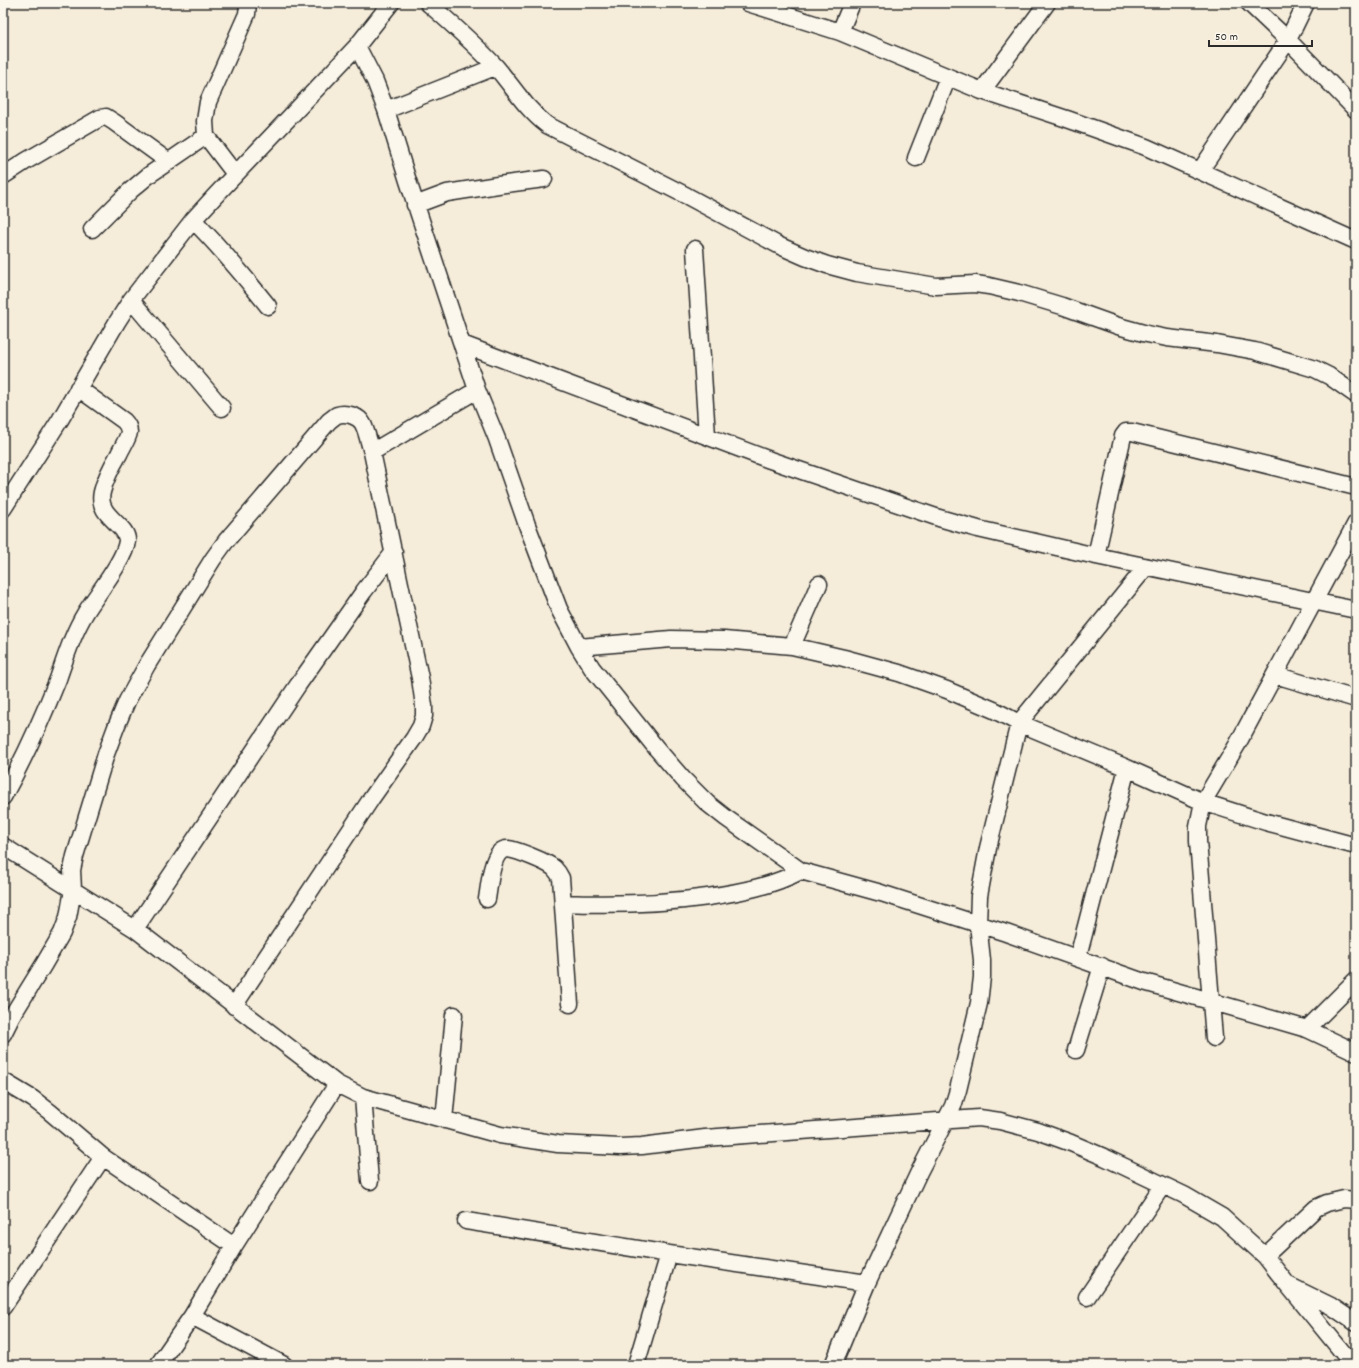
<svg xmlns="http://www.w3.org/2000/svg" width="1359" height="1368" font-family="Dekko,sans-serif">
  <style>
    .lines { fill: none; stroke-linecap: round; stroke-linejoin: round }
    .street-casing { stroke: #2b2b2b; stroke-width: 19 }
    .street { stroke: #fbf7ec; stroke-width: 16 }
  </style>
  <rect width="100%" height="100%" fill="#f5ecda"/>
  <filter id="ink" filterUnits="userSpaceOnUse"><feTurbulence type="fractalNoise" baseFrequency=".025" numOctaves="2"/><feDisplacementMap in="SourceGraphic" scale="8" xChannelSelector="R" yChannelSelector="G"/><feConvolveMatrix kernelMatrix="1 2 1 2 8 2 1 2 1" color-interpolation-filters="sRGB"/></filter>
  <g filter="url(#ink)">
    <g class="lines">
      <g class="street-casing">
        <path id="street" d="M428 3C452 24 475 44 496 67 513 87 526 109 547 125L687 196 780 246 805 257 827 265 857 273 936 286 975 284 989 286 1019 293 1062 306 1118 326 1147 334 1167 338 1217 344 1255 351 1315 369 1329 376 1356 395
          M748 3 840 32 982 91 1067 119 1146 147 1356 241
          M1249 3 1288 40 1356 110
          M840 32 852 3
          M357 46 375 81 386 110 408 181 477 390 497 439 527 525 559 609 579 647 592 668 657 749 683 779 707 803 726 818 801 871 881 893 1006 933 1144 982 1307 1029 1356 1052
          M982 91 1047 3
          M386 110 495 67
          M916 158 948 77
          M1200 171 1288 40 1306 3
          M235 174 206 136 205 121 208 102 247 14 248 3
          M3 176 26 161 100 118 106 117 114 122 169 162
          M415 205 447 193 498 185 544 179
          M193 220C220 247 244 276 268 306
          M92 229 130 191 149 175 206 136
          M695 249 707 436
          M131 300 222 408
          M462 344 770 460 939 518 978 529 1096 556 1356 610
          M372 452 477 390
          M3 509 60 420 117 322 131 300 193 220 215 196 357 46 391 3
          M1096 556 1123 436 1126 432H1132L1356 487
          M792 646 819 584
          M579 647 671 639 724 640 792 646 844 658 899 673 947 690 994 710 1019 723 1127 768 1203 802 1266 822 1356 846
          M1275 675 1356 699
          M3 797C24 759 42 719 58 679 66 656 73 633 86 612 96 595 125 560 127 541 128 524 96 517 102 492 105 479 112 466 119 454 122 447 128 439 129 432 129 427 127 424 124 421L78 388
          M3 846 135 929 337 1084 363 1097 500 1135 558 1144 620 1147 642 1146 705 1138 979 1118 1000 1121 1038 1131 1071 1143 1104 1157 1184 1195 1222 1217 1265 1256 1287 1284 1353 1365
          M487 899C489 888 491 860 500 852 502 850 505 849 508 849 517 850 547 862 554 868 557 871 559 874 561 878L570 1004
          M563 903C612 905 659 904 708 897 741 892 772 886 801 871
          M135 929 298 685 364 591 394 552
          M1078 957 1127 768
          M1307 1029 1356 980
          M3 1034 12 1016 44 964 62 933 68 917 73 890 72 870 75 856 106 754 116 727 127 701 147 665 213 559 226 541 329 421C332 419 335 416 337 415 346 412 359 416 363 424 367 432 369 443 372 452L420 678 424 706V716L421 726 414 738 371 799 234 1006
          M1214 1038 1198 841V826L1203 802 1237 745 1356 523
          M1076 1050 1102 966
          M3 1081 33 1099 50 1112 103 1157 234 1246
          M363 1097 370 1181
          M444 1120 454 1015
          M466 1221 669 1254
          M1265 1256 1316 1208 1327 1203 1344 1199 1356 1200
          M1290 1286 1331 1306 1356 1323
          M1087 1297 1163 1185
          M3 1307 103 1157
          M192 1316 284 1365
          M158 1365 192 1316 234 1246 337 1084
          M636 1365 669 1254 867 1283
          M833 1365 867 1283 919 1172 953 1106 958 1090 979 1003 982 977V960L978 924 979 896 988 848 1019 723 1146 567"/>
      </g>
      <use href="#street" class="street"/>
    </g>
  </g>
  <rect width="1359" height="1368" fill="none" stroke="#fbf7ec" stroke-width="16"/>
  <rect x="8" y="8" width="1343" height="1352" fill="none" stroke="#2b2b2b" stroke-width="1.5" filter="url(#ink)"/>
  <path d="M1209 40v6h103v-6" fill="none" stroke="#2b2b2b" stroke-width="2"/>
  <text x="1215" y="40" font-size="12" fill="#2b2b2b" stroke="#fbf7ec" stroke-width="3" paint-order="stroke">50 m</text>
</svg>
